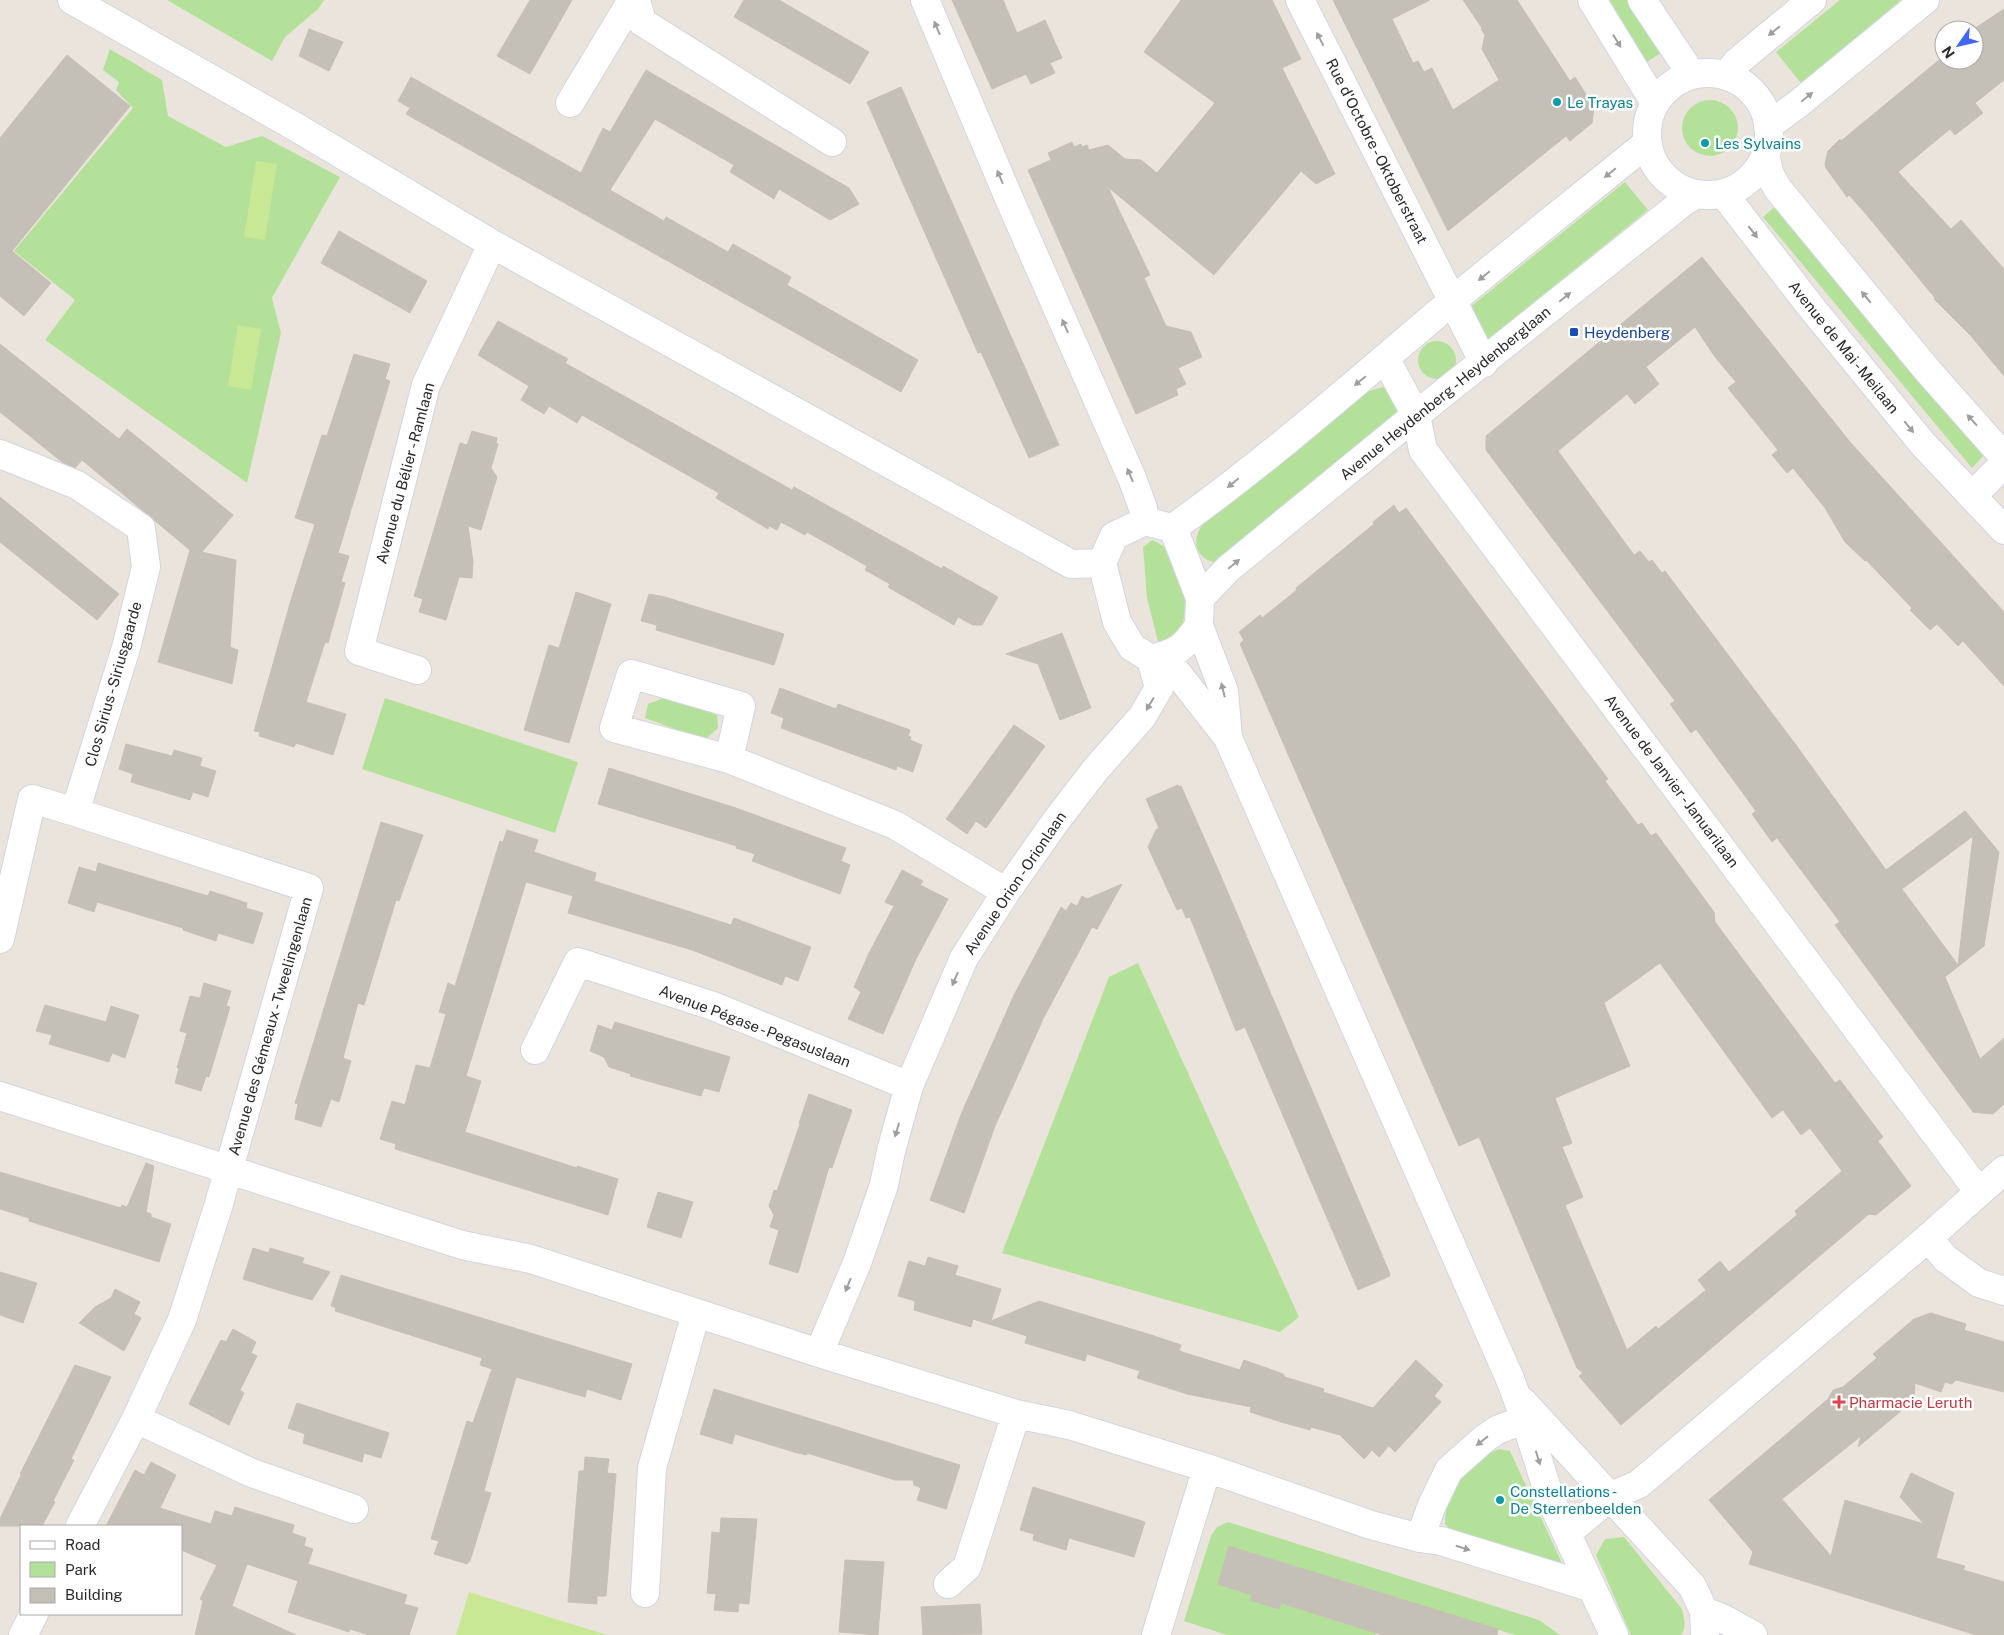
<svg xmlns="http://www.w3.org/2000/svg" width="2004" height="1635" font-family="'Public Sans',sans-serif">
  <style>
    .green { fill: #b4e199; fill-rule: evenodd }
    .pitch { fill: #c8e895 }
    .building { fill: #c4bfb7; stroke: #c7c0b5; fill-rule: evenodd }
    .lines { fill: none; stroke-linecap: round; stroke-linejoin: round }
    .street-casing { stroke: #d1d5e2; stroke-width: 30 }
    .secondary-casing { stroke: #d1d5e2; stroke-width: 30 }
    .street { stroke: #fff; stroke-width: 28 }
    .secondary { stroke: #fff; stroke-width: 28 }
    .oneway { fill: #9f9f9f }
    .culture-dot { fill: #0f9aa8; stroke: #fff; stroke-width: 2 }
    .transit-dot { fill: #1a4fb4; stroke: #fff; stroke-width: 2 }
    .health-dot { fill: #e0444e; stroke: #fff; stroke-width: 2 }
    .labels { text-anchor: middle; dominant-baseline: central; stroke-width: 5; stroke-linejoin: round; paint-order: stroke }
    .culture-label { font-size: 15px; fill: #0d838f; stroke: #fff; text-anchor: start }
    .street-label { font-size: 15px; fill: #2a2a2a; stroke: #fff }
    .transit-label { font-size: 15px; fill: #164399; stroke: #fff; text-anchor: start }
    .health-label { font-size: 15px; fill: #be3a42; stroke: #fff; text-anchor: start }
  </style>
  <rect width="100%" height="100%" fill="#ebe4dc"/>
  <path class="green" d="M167 0H324L318 9 285 37 272 61Z
    M1599 0H1628L1661 53 1640 66Z
    M1840 0H1901L1801 83 1776 52Z
    M110 49 162 80 168 116 226 147 262 136 340 177 272 298 281 333 247 483 45 340 75 300 14 251 133 108 116 90 119 82 103 70Z
    M1682 128a28 28 0 1 1 56 0a28 28 0 1 1-56 0Z
    M1625 182 1648 210 1487 340 1464 312Z
    M1779 203 1985 454 1972 468 1763 217Z
    M1418 360a19 19 0 1 1 38 0a19 19 0 1 1-38 0Z
    M1383 387C1397 395 1398 399 1398 415L1221 563C1197 562 1188 541 1205 522L1366 392Z
    M1152 540C1189 555 1189 604 1180 637L1171 642 1158 641 1147 598 1143 547Z
    M666 697 717 715 718 728 705 740 645 718 648 704Z
    M385 698 578 762 555 833 362 769Z
    M1138 963 1299 1317 1280 1332 1002 1253 1109 977Z
    M1499 1449 1510 1451 1561 1561 1559 1569 1457 1537 1445 1524C1446 1517 1445 1507 1448 1501 1457 1475 1475 1459 1499 1449Z
    M1228 1522 1539 1620 1560 1635H1515L1338 1581 1327 1618 1376 1633 1375 1635H1227L1184 1621 1211 1536 1217 1527ZM1230 1547 1299 1567 1289 1605 1250 1599 1252 1595 1218 1584Z
    M1624 1537 1682 1609C1684 1618 1687 1627 1681 1635H1631L1596 1555 1605 1539Z"/>
  <path class="pitch" d="M256 161 277 164 265 240 244 237Z
    M238 325 261 329 251 390 228 386Z
    M469 1592 607 1635H456Z"/>
  <path class="building" d="M530 0H572L530 74 497 56Z
    M744 0H779L869 52 850 84 734 17Z
    M952 0H1003L1017 33 1045 20 1062 58 1050 63 1055 73 1031 84 1026 74 992 89Z
    M1181 0H1272L1301 59 1282 68 1335 174 1316 184 1301 171 1214 275 1108 187 1150 275 1144 278 1166 326 1191 332 1202 357 1178 368 1186 384 1176 389 1178 395 1136 414 1028 170 1051 160 1048 153 1072 142 1074 147 1081 144 1082 147 1087 145 1089 150 1108 145 1125 159 1141 160 1157 173 1215 103 1144 52Z
    M1333 0H1430L1392 19 1413 63 1418 61 1424 72 1432 68 1453 110 1499 80 1482 49 1485 35 1481 29 1482 28 1463 0H1517L1570 81 1575 77 1594 107 1592 123 1570 141 1566 136 1448 231Z
    M2004 9V80L1975 103 1983 113 1955 135 1950 129 1898 172 1951 229 1961 220 2004 269V376L1971 336 1934 299 1935 298 1866 214 1849 195 1847 197 1826 168 1825 164 1828 151 1840 139 1841 141 1939 60 1944 57V60H1974V29Z
    M309 29 343 42 329 71 299 56Z
    M67 55 130 106 12 251 51 283 24 316 0 296V138Z
    M646 70 849 188 859 204 830 220 779 189 774 199 730 172 734 165 655 119 610 190 664 221 666 217 728 252 733 244 791 277 787 285 918 360 901 392 406 114 410 108 398 101 411 77 581 173 603 128 610 132Z
    M901 87 1059 445 1029 458 981 352 978 353 867 102Z
    M339 231 427 281 410 313 321 263Z
    M1702 257 1850 442 2004 612V686L1963 641 1958 646 1937 624 1930 630 1910 610 1912 608 1866 560 1865 561 1845 542 1825 508 1793 468 1787 473 1772 455 1778 450 1728 388 1736 382 1715 357 1695 327 1646 367 1659 384 1635 404 1627 394 1558 451 1634 555 1640 551 1649 562 1652 560 1662 573 1665 571 1796 745 1886 870 1965 811 1999 852 1984 946 1945 977 1980 1059 2004 1038V1104L1993 1114 1973 1112 1835 925 1840 922 1777 838 1772 842 1752 814 1756 811 1696 729 1691 733 1670 704 1675 701 1486 450V436ZM1973 836 1958 965 1902 889Z
    M498 321 568 359 565 363 792 490 794 487 942 569 943 566 998 597 982 625H973L958 617 954 625 888 587 890 584 865 570 867 566 807 532 805 535 781 522 777 530 769 526 768 529 716 498 719 493 582 415 577 423 549 406 544 414 521 400 529 386 478 355Z
    M0 344 119 439 127 429 233 515 202 552 236 560 230 647 238 650 232 684 158 662 190 550 82 460 75 468 62 462 0 412Z
    M354 354 390 364 385 379 390 381 338 553 349 556 341 582 345 583 328 643 325 642 306 702 346 714 333 755 296 743 294 747 259 736 260 732 254 731 291 600 315 524 295 518 322 435 327 436Z
    M472 431 497 438 496 443 498 444 491 468 497 477 481 530 468 526 473 562 472 578 459 577 446 620 419 612 423 599 414 596 460 443 467 445Z
    M0 497 119 594 97 620 0 542Z
    M1394 505 1399 513 1406 508 1608 779 1605 781 1638 825 1642 823 1651 836 1656 833 1714 912 1715 922 1835 1083 1840 1080 1883 1137 1878 1141 1911 1186 1876 1215 1869 1214 1621 1425 1579 1376 1583 1373 1577 1368 1479 1137 1459 1146 1240 644 1244 640 1239 632 1260 615 1262 618 1297 590 1296 588 1374 524 1373 522ZM1660 963 1772 1118 1783 1110 1801 1135 1810 1128 1842 1171 1795 1211 1797 1215 1729 1272 1720 1261 1698 1280 1706 1290 1658 1329 1656 1326 1627 1350 1565 1205 1583 1197 1562 1147 1572 1143 1555 1098 1630 1066 1604 1003Z
    M576 592 611 604 569 743 524 730 549 645 559 648Z
    M649 594 665 597 784 634 774 665 656 630 657 625 641 621Z
    M1062 633 1091 708 1060 720 1038 664 1006 654Z
    M780 688 836 709 838 704 910 730 908 736 911 737 910 740 922 745 913 772 897 766 896 770 781 728 784 718 771 713Z
    M1014 725 1045 746 986 828 976 821 967 834 946 819Z
    M126 744 172 756 174 750 202 758 200 766 216 771 208 797 193 792 190 800 131 782 133 774 119 769Z
    M609 768 736 808 846 848 841 861 850 865 840 894 752 861 755 854 736 848 737 846 598 804Z
    M1178 785 1179 787 1181 786 1220 874 1390 1274V1276L1358 1290 1245 1027 1236 1031 1190 917 1186 918 1182 908 1177 910 1148 847 1156 830 1159 828 1146 799Z
    M381 822 423 835 399 901 396 900 364 1005 358 1003 343 1058 351 1061 339 1102 331 1099 321 1127 295 1119 298 1104 295 1103Z
    M507 830 538 840 534 852 596 873 594 881 731 925 734 918 811 947 798 981 785 976 782 985 692 950 568 913 573 896 526 882 466 1076 481 1081 465 1132 577 1168V1166L618 1179 608 1215 395 1149 396 1144 380 1139 392 1101 405 1105 416 1065 430 1068 446 1014 439 1012 448 983 455 986 500 841 503 842Z
    M98 863 208 896 210 891 247 903 246 908 263 913 253 944 218 933 216 941 183 930V928L97 902 94 912 68 903 79 867 96 872Z
    M902 870 923 881 920 885 948 899 916 959 883 1034 848 1019 861 992 854 987 869 953 894 906 885 902Z
    M1122 884 1097 929 1092 927 1044 1017 995 1126 964 1213 930 1200 962 1112 1014 995 1061 907 1066 911 1071 903 1077 906 1082 896 1087 899Z
    M204 983 231 991 226 1006 230 1007 209 1077 206 1076 201 1091 175 1083 179 1068H177L187 1033 180 1031 190 996 200 998Z
    M45 1005 106 1022 111 1006 139 1015 125 1058 112 1053 109 1062 49 1044 52 1035 36 1031Z
    M615 1022 730 1057 719 1092 704 1088 701 1096 630 1076 631 1074 609 1067 604 1057 590 1051 598 1025 612 1030Z
    M809 1094 852 1110 832 1168 829 1167 798 1273 769 1264 779 1230 770 1227 774 1215 769 1206 774 1190 777 1191 800 1124 799 1123Z
    M146 1163 154 1166 146 1212 151 1214V1217L171 1224 159 1262 29 1221V1218L0 1209V1172L121 1208 122 1205 127 1207Z
    M658 1192 693 1202 681 1238 647 1227Z
    M253 1248 269 1253 270 1248 304 1258 302 1263 330 1272 312 1300 278 1290 243 1279Z
    M928 1257 958 1266 955 1275 1001 1289 991 1321 1039 1301 1151 1335 1181 1345 1179 1351 1240 1370 1244 1360 1283 1374 1285 1377 1324 1389 1323 1392 1373 1408 1416 1360 1443 1385 1434 1396 1441 1402 1395 1452 1389 1446 1379 1457 1372 1450 1364 1459 1340 1435 1311 1427 1310 1430 1281 1422 1250 1412 1251 1407 1187 1394 1137 1378 1140 1371 1087 1354 1085 1361 1025 1343 1027 1336 973 1319 971 1327 914 1310 915 1301 898 1296 909 1261 925 1266Z
    M0 1272 37 1283 23 1323 0 1315Z
    M341 1275 632 1364 621 1400 587 1389 585 1397 516 1377 484 1491 491 1493 470 1561H469L467 1564 434 1554 439 1541 431 1539 467 1421 473 1423 492 1369 480 1365 482 1358 335 1311 336 1308 331 1306Z
    M115 1289 140 1302 134 1314 141 1318 124 1351 79 1323 95 1307 111 1298Z
    M1931 1313 1966 1324 1964 1330 2004 1342V1392L1956 1380 1952 1384 1945 1382 1941 1392 1915 1383 1914 1400 1858 1447 1861 1436 1782 1499 1831 1556 1845 1500 1924 1524 1900 1497 1911 1473 1954 1493 1936 1558 1965 1566 1963 1570 2004 1582V1635H1976L1749 1564 1753 1552 1709 1500 1828 1399 1833 1390 1843 1387 1877 1358 1873 1354 1914 1319Z
    M233 1329 256 1342 251 1353 257 1356 240 1390 244 1393 229 1425 189 1404 221 1340 226 1342Z
    M75 1365 111 1377 71 1459 74 1460 53 1501 55 1502 42 1526H0V1519L21 1475 20 1474Z
    M714 1389 960 1465 946 1509 917 1500 921 1488 914 1485 913 1480H895L807 1453V1455L794 1452 735 1434 732 1444 700 1434Z
    M297 1403 389 1433 381 1458 364 1453 362 1462 303 1443 305 1434 288 1428Z
    M585 1457 609 1459 607 1473 616 1474 606 1596H597V1604L568 1602 579 1471H584Z
    M151 1462 176 1475 160 1508 211 1524 215 1511 232 1516 235 1507 294 1525 292 1533 306 1538 304 1546 313 1549 308 1564 407 1595 404 1604 418 1608 409 1635H369L350 1629 349 1632 288 1612 298 1581 247 1564 232 1606 296 1635H195L203 1601 200 1599 217 1565 181 1550V1526H106L135 1470 144 1475Z
    M1033 1487 1145 1522 1134 1557 1069 1538 1066 1550 1033 1540 1034 1534 1020 1530Z
    M721 1518 757 1519 749 1604 739 1603 738 1612 714 1610 716 1594 707 1593 712 1532 720 1533Z
    M1229 1546 1498 1629 1497 1635H1382L1281 1603 1279 1609 1250 1600 1252 1595 1218 1584Z
    M845 1560 884 1562 878 1635 839 1632Z
    M980 1604 982 1634 923 1635 921 1607Z"/>
  <g class="lines">
    <g class="street-casing">
      <path id="street" d="M72 0 294 126 494 245 1071 564 1102 563
        M636 0 642 22 832 142
        M925 0 1011 203 1132 478 1143 508 1145 521
        M1300 0 1484 363
        M1726 76 1737 62 1812 0
        M570 103 632 0
        M1768 126 1798 104 1925 0
        M1386 360 1416 415 1423 450 1979 1192
        M0 454 77 485 141 528 146 567 126 648 75 812
        M1972 496 2004 464
        M1164 526 1145 521 1114 536 1102 563 1117 622 1132 647 1151 659C1178 653 1183 648 1199 626
        M1173 528C1270 459 1360 379 1451 302 1516 248 1582 196 1647 143
        M1173 528 1200 598 1199 626 1224 691 1228 738
        M1200 598 1229 568 1416 415 1682 203 1696 194
        M1164 656 1228 738 1510 1379 1525 1419 1550 1498 1614 1635
        M417 670 359 651 426 385 492 244
        M729 759 614 728 631 674 741 706 729 759 895 825 1006 892
        M0 939 32 799 75 812 309 888 218 1207 182 1320 136 1419 80 1526
        M535 1050 578 962 713 1006 909 1086
        M0 1096 462 1245 531 1259 819 1353 1016 1414 1069 1425 1207 1468 1371 1525 1420 1538
        M1928 1238 1946 1259 1979 1283 2004 1291
        M819 1353 857 1263 884 1185 891 1151 909 1086 964 958 1006 892 1056 821 1096 769 1142 717 1159 688 1151 659
        M1523 1402 1692 1586 1704 1611 1705 1635
        M136 1419 252 1473 354 1509
        M1525 1419 1497 1430 1484 1439 1449 1470 1432 1505 1420 1538 1441 1541 1590 1587
        M1567 1533 1611 1496 1639 1484 1928 1238 2004 1170
        M948 1584 967 1567 1016 1414
        M645 1593 652 1468 696 1313
        M1704 1611 1722 1618 1753 1635
        M23 1635 34 1614
        M1156 1635 1207 1468"/>
    </g>
    <g class="secondary-casing">
      <path id="secondary" d="M1592 0 1655 103
        M1642 0 1692 75
        M1647 134a61 61 0 1 1 122 0a61 61 0 1 1-122 0Z
        M1765 155 1770 175 1778 189 1928 371 2004 457
        M1723 193 1811 307 1923 444 2004 530"/>
    </g>
    <use href="#street" class="street"/>
    <use href="#secondary" class="secondary"/>
  </g>
  <defs><path id="oneway-solid" d="M-6-.8H1V-3.2L6.5 0L1 3.2V.8H-6Z" transform="scale(1.25)"/></defs>
  <g class="oneway">
    <use href="#oneway-solid" transform="translate(937 28) rotate(-113)"/>
    <use href="#oneway-solid" transform="translate(1774 31) rotate(141)"/>
    <use href="#oneway-solid" transform="translate(1320 39) rotate(-117)"/>
    <use href="#oneway-solid" transform="translate(1617 41) rotate(58)"/>
    <use href="#oneway-solid" transform="translate(1807 97) rotate(-39)"/>
    <use href="#oneway-solid" transform="translate(1610 173) rotate(141)"/>
    <use href="#oneway-solid" transform="translate(1000 177) rotate(-113)"/>
    <use href="#oneway-solid" transform="translate(1753 232) rotate(52)"/>
    <use href="#oneway-solid" transform="translate(1484 276) rotate(141)"/>
    <use href="#oneway-solid" transform="translate(1565 297) rotate(-39)"/>
    <use href="#oneway-solid" transform="translate(1866 297) rotate(-129)"/>
    <use href="#oneway-solid" transform="translate(1065 326) rotate(-114)"/>
    <use href="#oneway-solid" transform="translate(1360 381) rotate(141)"/>
    <use href="#oneway-solid" transform="translate(1972 420) rotate(-132)"/>
    <use href="#oneway-solid" transform="translate(1909 427) rotate(51)"/>
    <use href="#oneway-solid" transform="translate(1130 475) rotate(-113)"/>
    <use href="#oneway-solid" transform="translate(1233 483) rotate(141)"/>
    <use href="#oneway-solid" transform="translate(1234 564) rotate(-40)"/>
    <use href="#oneway-solid" transform="translate(1223 690) rotate(-104)"/>
    <use href="#oneway-solid" transform="translate(1150 704) rotate(121)"/>
    <use href="#oneway-solid" transform="translate(955 979) rotate(113)"/>
    <use href="#oneway-solid" transform="translate(897 1130) rotate(106)"/>
    <use href="#oneway-solid" transform="translate(848 1285) rotate(112)"/>
    <use href="#oneway-solid" transform="translate(1482 1441) rotate(142)"/>
    <use href="#oneway-solid" transform="translate(1538 1458) rotate(73)"/>
    <use href="#oneway-solid" transform="translate(1463 1548) rotate(17)"/>
  </g>
  <g class="culture-dot">
    <circle cx="1557" cy="102" r="5"/>
    <circle cx="1705" cy="143" r="5"/>
    <circle cx="1500" cy="1500" r="5"/>
  </g>
  <rect class="transit-dot" x="1569" y="327" width="10" height="10" rx="2.5"/>
  <path class="health-dot" d="M1836.5 1394.5h5v5h5v5h-5v5h-5v-5h-5v-5h5z"/>
  <g class="labels">
    <g class="culture-label">
      <text x="1567" y="102">Le Trayas</text>
      <text x="1715" y="143">Les Sylvains</text>
      <text x="1510" y="1491">Constellations -<tspan x="1510" dy="17">De Sterrenbeelden</tspan></text>
    </g>
    <g class="street-label">
      <text transform="translate(1377 151) rotate(63)">Rue d'Octobre - Oktoberstraat</text>
      <text transform="translate(1844 347) rotate(51)">Avenue de Mai - Meilaan</text>
      <text transform="translate(1445 393) rotate(-39)">Avenue Heydenberg - Heydenberglaan</text>
      <text transform="translate(405 473) rotate(-75)">Avenue du Bélier - Ramlaan</text>
      <text transform="translate(113 684) rotate(-74)">Clos Sirius - Siriusgaarde</text>
      <text transform="translate(1672 781) rotate(53)">Avenue de Janvier - Januarilaan</text>
      <text transform="translate(1015 883) rotate(-56)">Avenue Orion - Orionlaan</text>
      <text transform="translate(270 1026) rotate(-74)">Avenue des Gémeaux - Tweelingenlaan</text>
      <text transform="translate(755 1026) rotate(21)">Avenue Pégase - Pegasuslaan</text>
    </g>
    <g class="transit-label">
      <text x="1584" y="332">Heydenberg</text>
    </g>
    <g class="health-label">
      <text x="1849" y="1402">Pharmacie Leruth</text>
    </g>
  </g>
  <rect x="20" y="1525" width="162" height="90" fill="#ffffff" stroke="#aaaaaa"/>
  <rect x="30" y="1541" width="25" height="8" fill="#ffffff" stroke="#aaaaaa"/>
  <text x="65" y="1550" font-size="15" fill="#2a2a2a">Road</text>
  <rect x="30" y="1562" width="25" height="15" fill="#b4e199" stroke="#aaaaaa"/>
  <text x="65" y="1575" font-size="15" fill="#2a2a2a">Park</text>
  <rect x="30" y="1588" width="25" height="15" fill="#c4bfb7" stroke="#aaaaaa"/>
  <text x="65" y="1600" font-size="15" fill="#2a2a2a">Building</text>
  <g transform="translate(1959 45) rotate(236)"><circle r="24" fill="#ffffff" stroke="#aaaaaa"/>
  <path d="M0-4L9 19L0 12L-9 19Z" fill="#3f68f5"/>
  <text y="-8" font-size="14" font-weight="bold" text-anchor="middle" fill="#2a2a2a">N</text>
  </g>
</svg>
